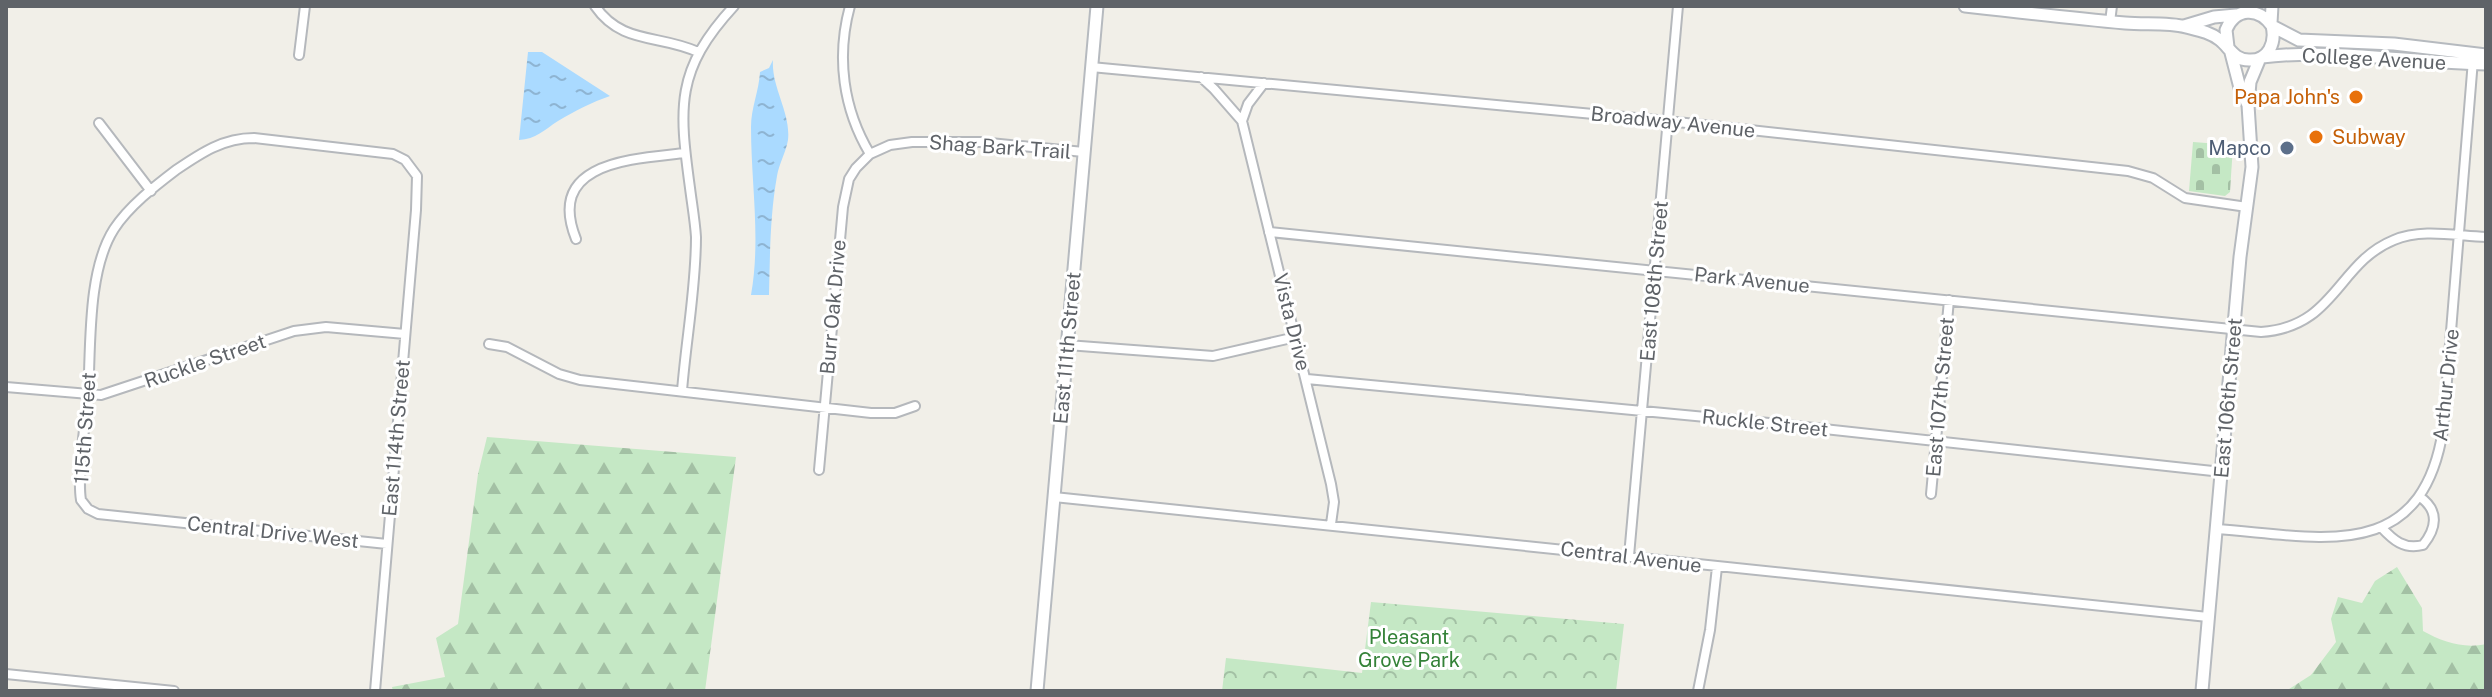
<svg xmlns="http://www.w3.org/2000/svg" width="2492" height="697" font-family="'Public Sans',sans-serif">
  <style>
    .forest { fill: url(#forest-firs) }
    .cemetery { fill: url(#cemetery-stones) }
    .park { fill: url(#park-crowns) }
    .water { fill: url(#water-ripples) }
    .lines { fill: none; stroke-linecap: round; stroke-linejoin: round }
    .street-casing { stroke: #b5b8bc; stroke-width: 12 }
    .secondary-casing { stroke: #b6babf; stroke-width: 15 }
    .street { stroke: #fff; stroke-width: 8 }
    .secondary { stroke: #fff; stroke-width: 11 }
    .food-dot { fill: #e8710a; stroke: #fff; stroke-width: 3 }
    .service-dot { fill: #5c6f8a; stroke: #fff; stroke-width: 3 }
    .labels { text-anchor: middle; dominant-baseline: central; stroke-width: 6; stroke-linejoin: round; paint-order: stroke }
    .street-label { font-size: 20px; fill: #5f6368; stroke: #fff }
    .food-label { font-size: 20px; fill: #c56008; stroke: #fff; text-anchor: end }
    .service-label { font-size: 20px; fill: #4e5e75; stroke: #fff; text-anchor: end }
    .park-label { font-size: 20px; fill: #348238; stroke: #fff }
  </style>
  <defs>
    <pattern id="forest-firs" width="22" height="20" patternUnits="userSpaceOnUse" patternTransform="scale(2)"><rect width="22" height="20" fill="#c5e8c5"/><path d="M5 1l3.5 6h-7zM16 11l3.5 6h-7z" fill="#a3c0a4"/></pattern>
    <pattern id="cemetery-stones" width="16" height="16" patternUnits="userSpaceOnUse" patternTransform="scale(2)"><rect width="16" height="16" fill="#c5e8c5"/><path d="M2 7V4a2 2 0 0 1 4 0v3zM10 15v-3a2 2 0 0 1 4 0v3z" fill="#a3c0a4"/></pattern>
    <pattern id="park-crowns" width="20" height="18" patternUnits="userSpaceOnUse" patternTransform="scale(2)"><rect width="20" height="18" fill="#c5e8c5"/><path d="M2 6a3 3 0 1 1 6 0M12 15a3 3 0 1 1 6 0" fill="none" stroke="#a3c0a4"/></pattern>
    <pattern id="water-ripples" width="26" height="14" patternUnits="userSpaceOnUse" patternTransform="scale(2)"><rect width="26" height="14" fill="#aadaff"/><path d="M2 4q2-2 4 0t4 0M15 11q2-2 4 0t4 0" fill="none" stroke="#8eb4d2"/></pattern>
  </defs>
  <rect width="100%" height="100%" fill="#f1efe8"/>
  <path class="forest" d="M487 437 736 457 705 691H393L392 687 445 677 436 638 458 624 478 474Z
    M2397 567 2422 608 2423 631C2443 642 2464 649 2486 644V691H2286L2311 675 2336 642 2331 619 2338 597 2362 603 2375 581Z"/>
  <path class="cemetery" d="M2193 142 2233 145 2230 192 2225 196 2189 191Z"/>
  <path class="park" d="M1371 602 1624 624 1616 691H1222L1226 658 1362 673Z"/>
  <path class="water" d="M528 52H542L610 96C592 102 575 111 558 121 544 130 536 139 519 140Z
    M773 60C771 87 791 113 788 140 786 152 779 164 777 176 770 215 770 255 769 295H751C761 239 751 184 751 127 751 108 759 91 760 72L769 68Z"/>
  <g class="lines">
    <g class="street-casing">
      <path id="street" d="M595 6C622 45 659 34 698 52
        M850 6C836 57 843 109 870 154
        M2110 22 2112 6
        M299 55 305 6
        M1091 67 1668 121 2128 171 2153 178 2185 198 2247 207
        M1201 77 1214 89 1242 121 1331 484 1334 502 1331 524
        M1242 121 1248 104 1264 83
        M99 123 151 191
        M1269 232 2261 332C2336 327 2337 263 2394 240 2422 228 2456 236 2486 237
        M576 239C545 161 634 159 685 153
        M489 344 507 347 559 374 580 380 871 413H895L915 406
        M1067 345 1213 356 1296 337
        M1307 379 1769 423 2222 472
        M6 387 101 395 294 331 326 327 405 334
        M682 391C686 340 696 288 696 237 695 221 692 204 690 188 679 107 675 70 734 6
        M819 470 843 207 849 179 856 168 870 154 890 145 912 142H980L1084 152
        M1931 494 1949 300
        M1054 497 2208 617
        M2381 527C2393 540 2404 550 2423 545 2436 529 2440 511 2420 497
        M2216 529C2318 536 2421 567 2443 430L2473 60
        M1629 556 1678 6
        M6 674 174 691
        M375 691 416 210 417 176 405 160 393 154 254 138C223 138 201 153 176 170 155 186 129 206 114 229 87 271 91 347 88 397 85 423 77 476 81 500L88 509 98 514 387 544
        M1698 691 1710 630 1717 567"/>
    </g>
    <g class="secondary-casing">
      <path id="secondary" d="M1965 6C2018 12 2071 18 2125 23 2144 25 2167 22 2186 27 2198 30 2210 32 2220 40 2230 48 2234 60 2249 60 2269 61 2276 42 2272 26 2259 7 2235 7 2226 30L2228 47
        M2271 23 2272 6
        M2184 26 2214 17 2236 15
        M2272 26 2299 40 2394 44 2486 55
        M2231 53 2240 88 2248 105
        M2262 57C2337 48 2411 63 2486 64
        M1037 691 1097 6
        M2202 691 2240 257 2252 167 2248 105 2250 82 2260 58"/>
    </g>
    <use href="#street" class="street"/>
    <use href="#secondary" class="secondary"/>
  </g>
  <g class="food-dot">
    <circle cx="2356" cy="97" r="8"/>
    <circle cx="2316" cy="137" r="8"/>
  </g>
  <circle class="service-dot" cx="2287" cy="148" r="8"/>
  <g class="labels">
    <g class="street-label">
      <text transform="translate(2374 59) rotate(3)">College Avenue</text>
      <text transform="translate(1673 122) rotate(6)">Broadway Avenue</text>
      <text transform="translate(1000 147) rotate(4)">Shag Bark Trail</text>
      <text transform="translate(1752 280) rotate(6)">Park Avenue</text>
      <text transform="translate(1654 281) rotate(-85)">East 108th Street</text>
      <text transform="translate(833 307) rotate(-85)">Burr Oak Drive</text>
      <text transform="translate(1292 322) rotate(76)">Vista Drive</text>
      <text transform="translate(1067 348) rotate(-85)">East 111th Street</text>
      <text transform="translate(205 361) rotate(-19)">Ruckle Street</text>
      <text transform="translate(2446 385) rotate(-84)">Arthur Drive</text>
      <text transform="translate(1940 397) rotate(-85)">East 107th Street</text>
      <text transform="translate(2228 398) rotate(-85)">East 106th Street</text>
      <text transform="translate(1765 423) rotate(6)">Ruckle Street</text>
      <text transform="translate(85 428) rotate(-86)">115th Street</text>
      <text transform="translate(396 438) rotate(-85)">East 114th Street</text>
      <text transform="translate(273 532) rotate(6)">Central Drive West</text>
      <text transform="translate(1631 557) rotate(7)">Central Avenue</text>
    </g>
    <g class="food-label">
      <text x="2340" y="97">Papa John's</text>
      <text x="2332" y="137" text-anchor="start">Subway</text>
    </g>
    <g class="service-label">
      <text x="2271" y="148">Mapco</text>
    </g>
    <g class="park-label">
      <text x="1409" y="637">Pleasant<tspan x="1409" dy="23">Grove Park</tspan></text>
    </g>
  </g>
  <rect width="2492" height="697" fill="none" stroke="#5f6368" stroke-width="16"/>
</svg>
